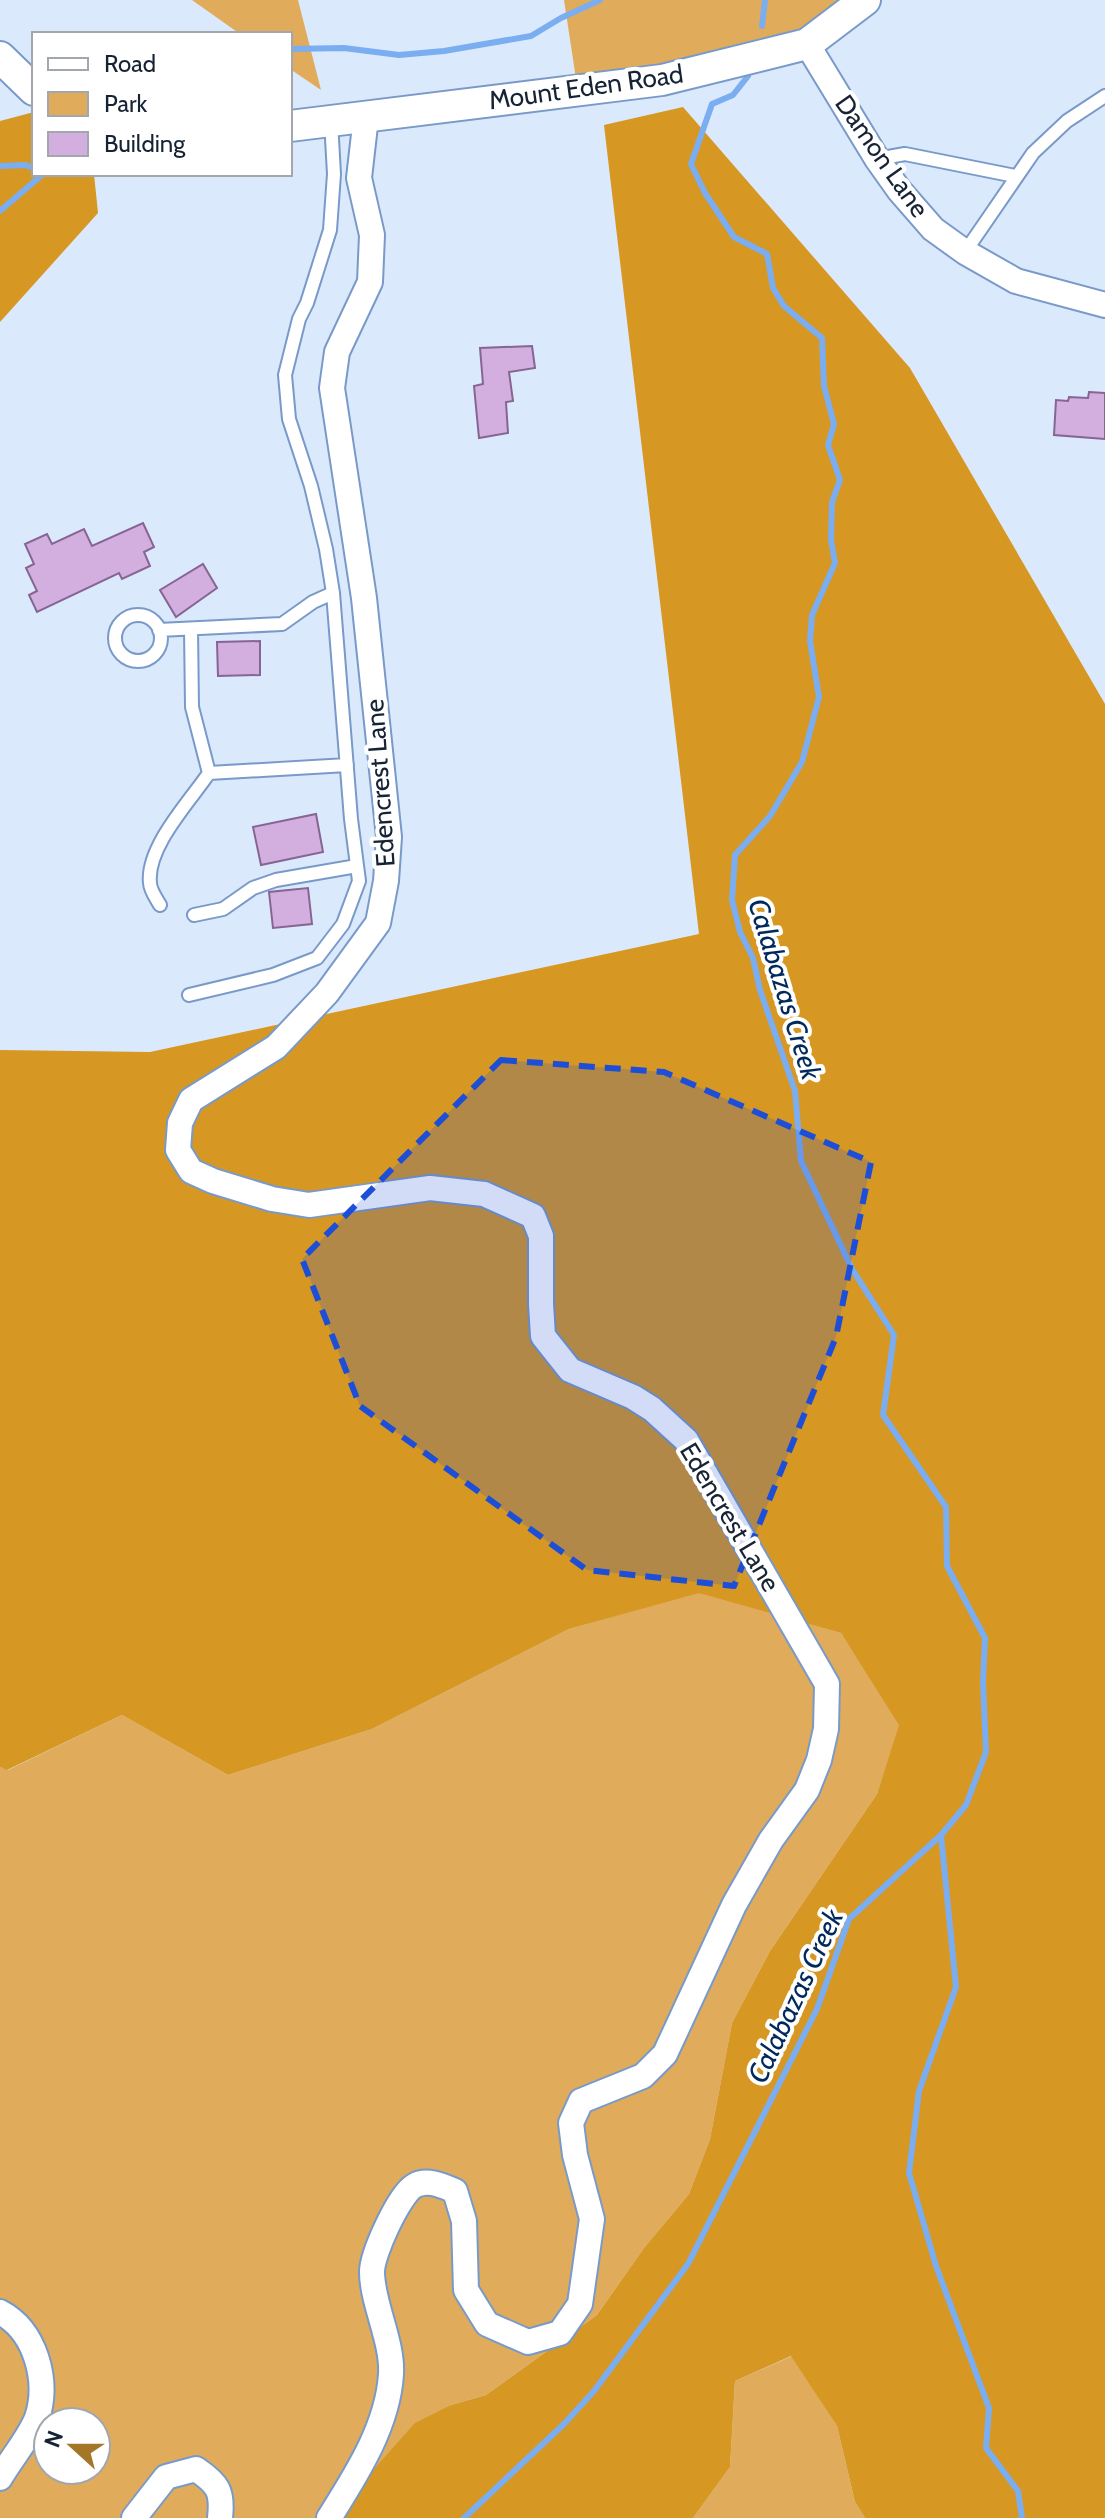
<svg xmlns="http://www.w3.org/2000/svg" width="1105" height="2518" font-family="Cabin,sans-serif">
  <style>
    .green { fill: #e0ac5b; fill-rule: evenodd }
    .forest { fill: #d69723 }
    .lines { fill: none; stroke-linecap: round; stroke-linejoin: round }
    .stream { stroke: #7badf1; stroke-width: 6 }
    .building { fill: #d2afdf; stroke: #866592; stroke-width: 2 }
    .service-casing { stroke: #799ac8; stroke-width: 16 }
    .minor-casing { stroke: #799ac8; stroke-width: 28 }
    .tertiary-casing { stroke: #799ac8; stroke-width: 34 }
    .service { stroke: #fff; stroke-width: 12 }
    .minor { stroke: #fff; stroke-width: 24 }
    .tertiary { stroke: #fff; stroke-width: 30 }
    .marked { fill: #1d4ed8; fill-opacity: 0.2; stroke: #1d4ed8; stroke-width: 6; stroke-dasharray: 16 10; stroke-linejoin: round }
    .labels { text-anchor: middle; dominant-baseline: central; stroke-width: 8; stroke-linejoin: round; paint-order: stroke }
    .street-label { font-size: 26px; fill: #162334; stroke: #fff }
    .water-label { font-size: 28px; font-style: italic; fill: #00295d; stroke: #fff }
  </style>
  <rect width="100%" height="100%" fill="#dbe9fd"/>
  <path class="green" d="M192 0H298L321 90 290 69V34H240Z
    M564 0H860L818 48 576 79Z
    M699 1592 841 1633 900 1724 877 1794 770 1951 732 2023 710 2139 689 2194 644 2248 597 2315 486 2395 451 2405 374 2469 343 2518H0V1767L8 1770 122 1715 228 1775 372 1729 569 1629ZM48 2422H96V2470H48Z
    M792 2356 837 2426 855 2502 865 2518H693L730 2467 735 2381Z"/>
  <path class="forest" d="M683 107 910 368 1105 704V2518H865L855 2502 837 2426 791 2356 735 2381 730 2467 693 2518H343L374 2469 415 2423 451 2405 486 2395 597 2315 644 2248 689 2194 710 2139 732 2023 770 1951 877 1794 899 1725 841 1633 699 1593 569 1629 372 1729 228 1775 122 1715 7 1770 0 1767V1050L150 1052 699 934 604 125Z
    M34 112V174H94L98 213 0 322V121Z"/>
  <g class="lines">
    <path class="stream" d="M762 26 765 0
      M290 49 344 48 399 55 444 51 531 36 561 18 600 0
      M0 166 25 165 34 168
      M0 211 43 174
      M941 1835 956 1987 919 2091 909 2173 936 2266 989 2408 986 2448 1018 2491 1022 2518
      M464 2518 564 2424 594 2391 688 2264 817 2009 849 1919 941 1835 966 1805 986 1752 983 1682 985 1638 947 1566 946 1507 883 1415 894 1335 852 1269 801 1161 795 1091 760 990 753 958 740 932 732 900 735 855 770 816 802 762 819 697 810 641 812 615 835 563 831 540 832 502 840 480 828 445 834 424 824 386 822 338 784 306 773 288 767 254 734 237 705 193 691 164 712 104 733 95 748 76"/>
  </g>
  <path class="building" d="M532 346 535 368 509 372 513 401 506 402 508 433 479 438 474 386 483 384 480 348Z
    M1089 392 1105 393V439L1054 435 1056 400 1068 401 1069 397 1088 398Z
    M143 523 154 547 144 552 150 566 122 579 119 573 37 612 29 595 37 591 26 568 34 564 25 544 47 534 52 544 84 529 92 546Z
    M203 564 217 588 176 617 160 590Z
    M260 641V675L218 676 217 642Z
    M316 814 323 852 261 865 253 827Z
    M308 888 312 924 273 928 269 892Z"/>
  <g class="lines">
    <g class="service-casing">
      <path id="service" d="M877 159 905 154 1015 176
        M965 252 1033 153 1067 121 1105 96
        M115 638a23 23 0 1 1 46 0a23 23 0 1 1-46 0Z
        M159 630 282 624 313 602 333 593 326 549 311 486 289 419 285 375 299 319 307 303 330 230 334 174 331 121
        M209 773 347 765
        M160 905C156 898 150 890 150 883 146 847 190 801 209 773L192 707 191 629
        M194 915 223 909 253 888 276 880 357 866
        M189 995 273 975 317 958 343 924 359 881 351 819 333 593"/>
    </g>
    <g class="minor-casing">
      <path id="minor" d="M807 44 877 159 899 190 933 229 965 252 1016 281 1105 305
        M0 2312C36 2331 49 2381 37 2418 29 2438 11 2459 0 2478
        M134 2518 166 2477 196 2469C218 2484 223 2491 220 2518
        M329 2518C356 2475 388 2426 391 2374 393 2342 372 2303 372 2272 372 2254 399 2195 414 2186 427 2178 443 2186 455 2191L464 2221 466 2290 487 2324 528 2342 560 2333 580 2304 592 2219 575 2155 571 2123 581 2101 643 2076 665 2054 734 1905 771 1840 807 1790 819 1760 826 1729 827 1684 686 1440 652 1409 633 1397 570 1370 543 1336 541 1304V1236L533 1216 484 1194 430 1188 309 1205 272 1199 213 1181 191 1171 178 1150 180 1123 191 1100 276 1047 327 993 378 923 386 881 389 837 364 598 332 388 337 352 370 282 372 235 359 178 366 117"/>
    </g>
    <g class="tertiary-casing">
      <path id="tertiary" d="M0 57 34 90
        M290 126 662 80 807 44 865 0"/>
    </g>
    <use href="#service" class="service"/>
    <use href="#minor" class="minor"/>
    <use href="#tertiary" class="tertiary"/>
  </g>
  <path class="marked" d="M501 1060 664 1072 871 1162 836 1337 734 1586 587 1570 360 1406 302 1259Z"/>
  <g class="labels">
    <g class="street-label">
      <text transform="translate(586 87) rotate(-8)">Mount Eden Road</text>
      <text transform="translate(882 156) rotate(55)">Damon Lane</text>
      <text transform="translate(380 783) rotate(-94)">Edencrest Lane</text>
      <text transform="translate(730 1517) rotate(59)">Edencrest Lane</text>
    </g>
    <g class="water-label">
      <text transform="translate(785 989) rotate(73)">Calabazas Creek</text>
      <text transform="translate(795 1996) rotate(-65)">Calabazas Creek</text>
    </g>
  </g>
  <rect x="32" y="32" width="260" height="144" fill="#ffffff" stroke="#a2a7ae" stroke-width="2"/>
  <rect x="48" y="58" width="40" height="12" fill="#ffffff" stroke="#a2a7ae" stroke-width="2"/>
  <text x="104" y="72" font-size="24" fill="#162334">Road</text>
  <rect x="48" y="92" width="40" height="24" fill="#e0ac5b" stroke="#a2a7ae" stroke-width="2"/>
  <text x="104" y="112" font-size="24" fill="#162334">Park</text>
  <rect x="48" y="132" width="40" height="24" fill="#d2afdf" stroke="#a2a7ae" stroke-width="2"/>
  <text x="104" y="152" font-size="24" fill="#162334">Building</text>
  <g transform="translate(72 2446) rotate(291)"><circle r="38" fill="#ffffff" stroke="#a2a7ae" stroke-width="2"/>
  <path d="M0-6L14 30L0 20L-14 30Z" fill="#a47628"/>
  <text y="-12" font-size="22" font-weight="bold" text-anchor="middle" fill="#162334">N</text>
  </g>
</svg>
